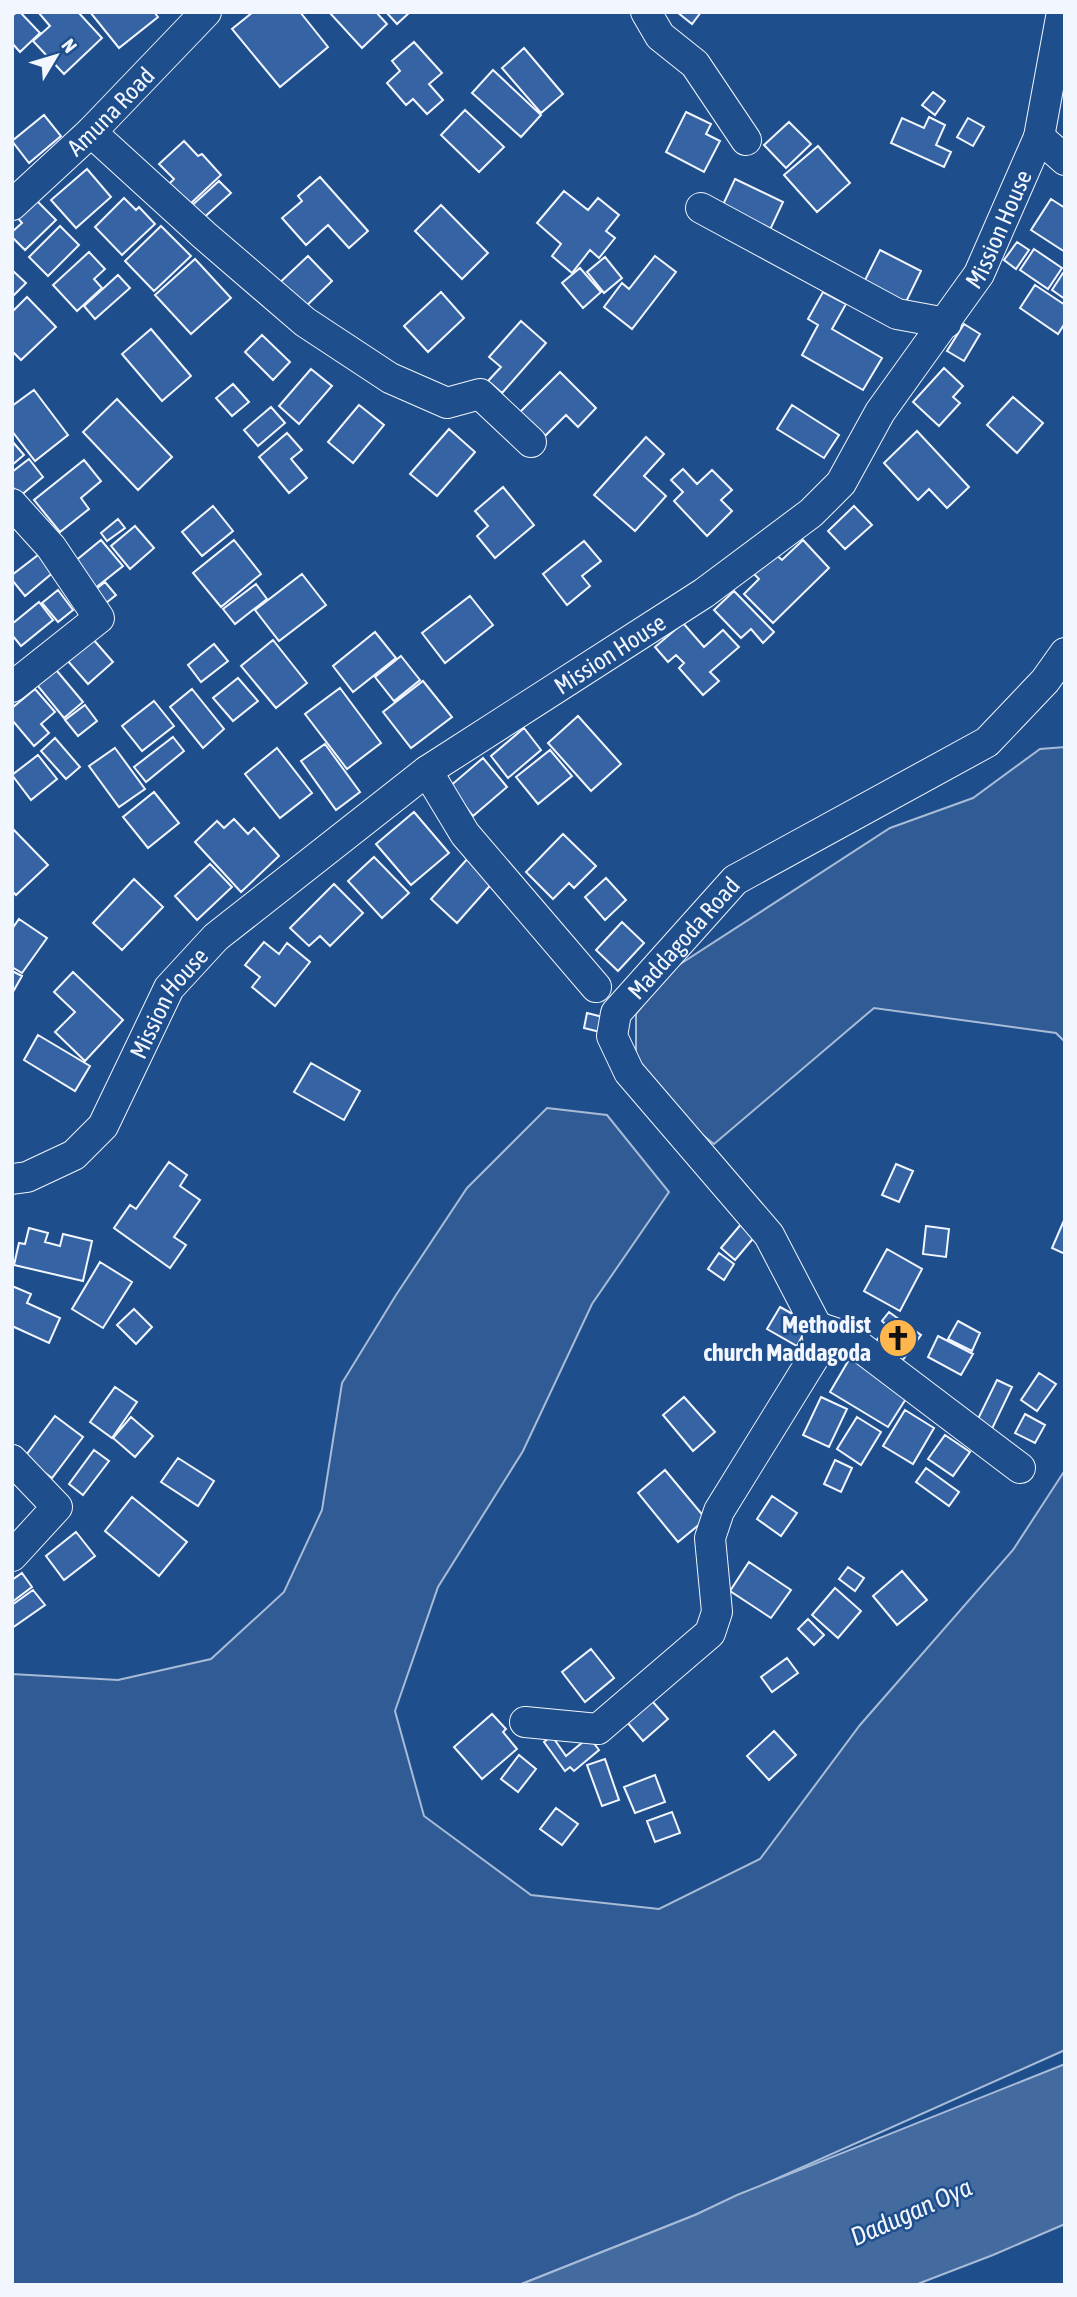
<svg xmlns="http://www.w3.org/2000/svg" width="1077" height="2297" font-family="'Asap Condensed',sans-serif">
  <style>
    .built { fill: #305b95; stroke: #a8bbd7; stroke-width: 2 }
    .water { fill: #446ba0; stroke: #a8bbd7; stroke-width: 2 }
    .building { fill: #3563a3; stroke: #f2f6ff; stroke-width: 2 }
    .lines { fill: none; stroke-linecap: round; stroke-linejoin: round }
    .minor-casing { stroke: #f2f6ff; stroke-width: 32 }
    .minor { stroke: #1f4e8c; stroke-width: 30 }
    .labels { text-anchor: middle; dominant-baseline: central; stroke-width: 5; stroke-linejoin: round; paint-order: stroke }
    .street-label { font-size: 24px; fill: #f2f6ff; stroke: #1f4e8c }
    .poi-label { font-size: 24px; font-weight: bold; fill: #f2f6ff; stroke: #1f4e8c; text-anchor: end }
    .water-label { font-size: 26px; font-style: italic; fill: #f2f6ff; stroke: #1f4e8c }
  </style>
  <rect width="100%" height="100%" fill="#1f4e8c"/>
  <path class="built" d="M1065 747V1042L1056 1033 874 1008 714 1144 691 1126 636 1063V1014L671 970 890 828 973 798 1040 749Z
    M547 1108 607 1115 669 1192 592 1304 523 1451 438 1587 395 1711 424 1816 531 1895 659 1909 760 1859 860 1725 1013 1550 1065 1470V2050L695 2215 519 2285H12V1674L118 1680 211 1659 284 1592 322 1510 342 1383 396 1295 467 1188Z"/>
  <path class="water" d="M1065 2064V2224L993 2255 915 2285H519L695 2215 737 2195Z"/>
  <path class="building" d="M17 12H20L40 33 20 52 12 43V16Z
    M38 12H78L102 38 64 74 33 41 50 26Z
    M90 12H154L158 17 119 48Z
    M253 12H300L328 47 280 87 232 29Z
    M329 12H376L387 24 362 48Z
    M386 12H410L397 24Z
    M677 12H701L692 24Z
    M414 42 442 73 429 84 443 100 427 114 413 99 406 105 387 83 400 71 392 61Z
    M524 48 563 94 541 113 502 68Z
    M493 70 541 115 521 137 472 93Z
    M933 92 945 101 935 115 922 105Z
    M465 110 504 147 479 172 441 135Z
    M686 112 711 124 706 134 720 141 704 172 666 152Z
    M44 115 61 136 29 163 12 141Z
    M929 117 945 125 936 145 951 152 944 167 891 143 902 118 924 128Z
    M968 118 984 127 973 146 957 137Z
    M789 122 811 144 786 168 764 145Z
    M184 141 198 156 202 154 221 175 189 205 169 184 174 179 159 164Z
    M818 146 850 183 817 212 784 175Z
    M87 169 111 197 76 228 51 200Z
    M320 177 368 231 349 248 328 225 306 245 282 218 302 201 298 196Z
    M735 179 783 202 769 232 721 209Z
    M219 181 231 193 199 222 188 209Z
    M564 191 588 210 598 198 619 215 606 231 615 238 599 258 590 250 572 273 552 256 561 244 537 223Z
    M34 198 56 220 25 250 12 237V232L22 223 16 216Z
    M124 198 136 210 139 207 155 224 122 255 95 227Z
    M1051 199 1065 208V252L1031 230Z
    M441 205 488 253 462 279 415 231Z
    M60 226 79 245 48 276 29 257Z
    M161 226 191 256 154 291 125 261Z
    M1017 242 1029 250 1016 269 1004 260Z
    M1034 249 1062 268 1048 289 1020 270Z
    M880 250 921 271 905 304 864 282Z
    M89 252 105 269 94 279 102 288 77 311 53 285Z
    M308 256 332 281 298 314 274 288Z
    M655 256 676 272 632 329 604 307 622 283 629 289Z
    M605 257 622 278 604 293 587 272Z
    M195 259 231 298 191 334 155 295Z
    M580 268 601 292 583 308 562 283Z
    M12 270 26 283 12 297Z
    M1063 273 1065 274V299L1052 290Z
    M118 275 130 288 95 319 84 306Z
    M1035 285 1065 305V323L1058 334 1020 308Z
    M441 292 464 318 428 352 404 326Z
    M823 292 846 304 832 329 882 358 863 390 802 355 818 325 808 319Z
    M27 297 56 327 21 360 12 351V312Z
    M521 321 546 343 502 393 488 381 501 367 489 357Z
    M964 324 980 334 964 361 947 351Z
    M151 329 191 376 162 401 122 354Z
    M262 335 290 362 273 380 245 352Z
    M944 368 963 386 953 397 960 403 939 426 913 402Z
    M311 369 332 386 299 424 279 406Z
    M560 372 596 408 578 427 566 415 542 439 517 415Z
    M233 384 249 402 232 416 216 398Z
    M34 390 68 435 35 461 12 431V406Z
    M1013 397 1043 423 1017 453 987 425Z
    M117 399 172 457 138 490 83 432Z
    M359 405 384 425 353 463 328 442Z
    M792 405 839 435 824 458 777 429Z
    M271 407 285 423 258 446 244 430Z
    M449 429 475 452 437 496 410 474Z
    M917 431 969 487 947 508 929 489 918 500 884 463Z
    M287 433 302 450 291 459 307 478 289 493 259 457Z
    M646 437 664 454 644 476 666 496 635 531 594 495Z
    M12 441 24 455 12 465Z
    M29 459 43 477 20 496 12 486V472Z
    M84 460 101 481 81 498 89 509 60 532 34 500Z
    M683 469 697 484 712 470 732 490 721 500 732 511 707 536 674 501 683 492 671 480Z
    M503 487 534 525 495 558 477 536 488 526 475 511Z
    M213 506 233 531 202 556 182 532Z
    M854 506 872 525 845 549 828 531Z
    M118 519 125 528 107 541 101 533Z
    M135 526 154 548 130 569 111 546Z
    M101 540 123 566 89 593 68 567Z
    M234 540 261 574 221 607 193 573Z
    M803 540 829 568 773 623 744 594 759 579 753 573 774 553 782 560Z
    M584 541 601 561 582 576 590 586 567 605 543 574Z
    M42 552 56 570 25 596 12 580V575Z
    M302 574 326 605 279 641 255 610Z
    M105 582 116 595 101 607 91 593Z
    M256 584 267 599 235 624 223 609Z
    M58 590 73 610 58 622 42 603Z
    M734 591 774 632 763 643 751 629 741 638 714 610Z
    M470 596 493 625 445 663 422 633Z
    M39 602 53 620 21 646 12 635V624Z
    M683 623 704 647 723 630 739 647 710 672 719 681 703 695 679 668 684 663 676 655 668 662 655 647Z
    M375 632 396 658 353 692 333 666Z
    M92 638 113 662 88 684 67 660Z
    M273 640 307 683 276 708 241 666Z
    M214 644 228 661 201 682 188 665Z
    M401 656 420 680 394 701 375 677Z
    M52 665 83 702 64 718 33 680Z
    M238 678 258 701 233 721 213 698Z
    M423 681 452 717 411 748 383 712Z
    M340 688 381 743 347 769 305 714Z
    M35 689 55 712 41 724 49 733 34 746 12 720V708Z
    M192 689 224 729 203 748 170 707Z
    M154 701 174 726 142 751 122 726Z
    M85 705 97 721 78 736 65 720Z
    M578 716 621 764 591 791 548 743Z
    M524 728 541 750 508 778 491 756Z
    M173 737 184 751 146 782 134 767Z
    M55 738 80 767 66 779 41 751Z
    M325 744 360 792 336 810 301 761Z
    M115 748 145 789 119 807 89 766Z
    M277 748 312 793 280 818 245 774Z
    M550 750 572 776 538 804 516 777Z
    M38 755 57 779 31 800 12 775Z
    M483 758 507 787 473 816 449 787Z
    M154 792 179 823 148 848 123 817Z
    M414 812 449 853 411 885 376 844Z
    M234 819 248 834 254 828 279 856 241 892 195 842 217 821 224 828Z
    M12 828 48 865 16 895 12 891Z
    M563 834 596 866 574 888 569 883 553 899 526 872Z
    M470 856 496 879 457 923 431 899Z
    M374 857 409 893 382 918 348 881Z
    M210 864 232 887 197 920 175 896Z
    M606 878 626 900 605 920 585 897Z
    M134 879 163 907 122 950 93 923Z
    M334 884 363 913 330 946 320 936 309 946 290 928Z
    M19 919 47 938 22 973 12 967V929Z
    M622 922 644 943 618 971 596 950Z
    M264 942 279 954 287 943 310 962 275 1006 252 987 260 977 245 965Z
    M12 971 22 976 14 990 12 988Z
    M73 972 123 1020 85 1061 55 1032 75 1012 54 992Z
    M587 1013 603 1017 600 1032 584 1028Z
    M38 1035 90 1066 75 1091 24 1060Z
    M311 1063 360 1091 344 1120 294 1092Z
    M169 1162 187 1175 180 1186 200 1200 174 1237 186 1245 170 1268 114 1228 130 1205 136 1209Z
    M896 1164 913 1171 899 1202 882 1195Z
    M1065 1218V1254L1052 1248Z
    M742 1223 756 1235 735 1260 721 1248Z
    M926 1226 949 1229 946 1257 923 1254Z
    M29 1228 48 1233 45 1242 60 1246 63 1234 92 1241 83 1281 14 1265 19 1243 25 1244Z
    M887 1249 922 1269 900 1311 864 1291Z
    M719 1253 734 1264 724 1280 708 1269Z
    M100 1262 132 1282 103 1328 72 1309Z
    M12 1286 31 1294 27 1303 60 1318 49 1343 12 1326Z
    M780 1307 809 1323 797 1346 767 1329Z
    M134 1309 152 1327 136 1344 117 1325Z
    M889 1312 921 1335 902 1361 876 1341 887 1326 882 1321Z
    M958 1321 980 1333 972 1351 948 1339Z
    M938 1336 973 1354 961 1375 928 1357Z
    M850 1358 909 1394 888 1427 830 1392Z
    M1039 1373 1056 1384 1037 1411 1021 1400Z
    M997 1380 1012 1387 990 1433 975 1425Z
    M115 1387 137 1402 112 1438 90 1422Z
    M684 1397 715 1432 693 1451 663 1415Z
    M821 1397 847 1409 829 1447 803 1435Z
    M905 1410 934 1428 913 1464 883 1446Z
    M1025 1414 1045 1425 1035 1443 1015 1433Z
    M55 1416 83 1437 52 1478 24 1458Z
    M131 1417 153 1436 135 1457 113 1438Z
    M857 1417 881 1432 861 1465 837 1449Z
    M945 1435 970 1452 953 1476 928 1459Z
    M94 1450 109 1461 83 1495 69 1484Z
    M178 1458 214 1481 198 1506 161 1482Z
    M835 1460 852 1468 841 1492 824 1484Z
    M926 1468 959 1492 949 1506 916 1482Z
    M665 1470 706 1519 678 1542 638 1493Z
    M772 1496 797 1513 781 1536 757 1519Z
    M132 1497 187 1542 159 1576 105 1531Z
    M76 1532 95 1556 64 1580 46 1556Z
    M749 1562 791 1590 771 1618 730 1591Z
    M848 1567 864 1578 855 1591 839 1579Z
    M902 1571 927 1600 897 1625 873 1596Z
    M22 1573 32 1587 12 1602V1580Z
    M835 1588 861 1611 838 1638 812 1615Z
    M33 1590 45 1605 12 1628V1605Z
    M808 1619 824 1635 814 1645 798 1629Z
    M591 1649 614 1678 585 1702 562 1672Z
    M787 1658 798 1673 772 1692 761 1677Z
    M652 1701 668 1719 643 1741 627 1722Z
    M492 1714 506 1729 503 1732 517 1749 482 1779 454 1747Z
    M774 1731 796 1755 769 1780 747 1756Z
    M552 1736 566 1756 589 1737 599 1750 574 1771 570 1767 565 1771 544 1742Z
    M519 1755 536 1769 518 1792 501 1779Z
    M605 1759 619 1800 602 1806 587 1765Z
    M655 1775 665 1802 635 1813 624 1787Z
    M556 1808 578 1824 562 1845 540 1829Z
    M672 1812 680 1833 655 1842 647 1821Z"/>
  <g class="lines">
    <g class="minor-casing">
      <g id="minor">
        <path d="M646 12 660 36 695 64 746 140"/>
        <path d="M91 132 204 235 305 322 390 378 447 403 480 394 531 442"/>
        <path d="M1039 137 1065 160"/>
        <path id="s1" d="M12 205 91 132 206 12"/>
        <path d="M701 208 897 314 946 323"/>
        <path d="M12 504 51 547 99 618 12 687"/>
        <path d="M427 771 465 834 596 987"/>
        <path id="s2" d="M12 1179 27 1177 74 1155 103 1126 169 988 216 937 427 771 704 593 811 513 841 483 880 412 979 274 1039 137 1062 12"/>
        <path d="M817 1327 847 1337 1020 1468"/>
        <path d="M12 1460 57 1507 12 1556"/>
        <path id="s3" d="M525 1722 598 1729 710 1633 717 1612 710 1538 719 1511 819 1349 817 1327 769 1235 629 1072 612 1036 616 1013 735 880 987 742 1045 681 1065 653"/>
      </g>
    </g>
    <use href="#minor" class="minor"/>
  </g>
  <defs>
    <g id="church-disc" transform="scale(2.0125)"><circle r="9.5" fill="#ffb74d" stroke="#1f4e8c"/><path d="M-1.2-6h2.4v3.5h3.3v2.4h-3.3V6h-2.4V-.1h-3.3v-2.4h3.3Z" fill="#111"/></g>
  </defs>
  <g fill-rule="evenodd">
    <use href="#church-disc" x="898" y="1338"/>
  </g>
  <g class="labels">
    <g class="street-label">
      <text stroke="none"><textPath href="#s1" startOffset="136">Amuna Road</textPath></text>
      <text stroke="none"><textPath href="#s2" startOffset="1404">Mission House</textPath></text>
      <text stroke="none"><textPath href="#s2" startOffset="816">Mission House</textPath></text>
      <text stroke="none"><textPath href="#s3" startOffset="1041">Maddagoda Road</textPath></text>
      <text stroke="none"><textPath href="#s2" startOffset="248">Mission House</textPath></text>
    </g>
    <g class="poi-label">
      <text x="871" y="1324">Methodist<tspan x="871" dy="28">church Maddagoda</tspan></text>
    </g>
    <g class="water-label">
      <text transform="translate(911 2212) rotate(-24)">Dadugan Oya</text>
    </g>
  </g>
  <rect width="1077" height="2297" fill="none" stroke="#f2f6ff" stroke-width="28"/>
  <g transform="translate(56 56) rotate(52)" stroke="#1f4e8c" stroke-width="5" paint-order="stroke">
  <path d="M0-5L12 26L0 18L-12 26Z" fill="#f2f6ff"/>
  <text y="-10" font-size="19" font-weight="bold" text-anchor="middle" fill="#f2f6ff">N</text>
  </g>
</svg>
